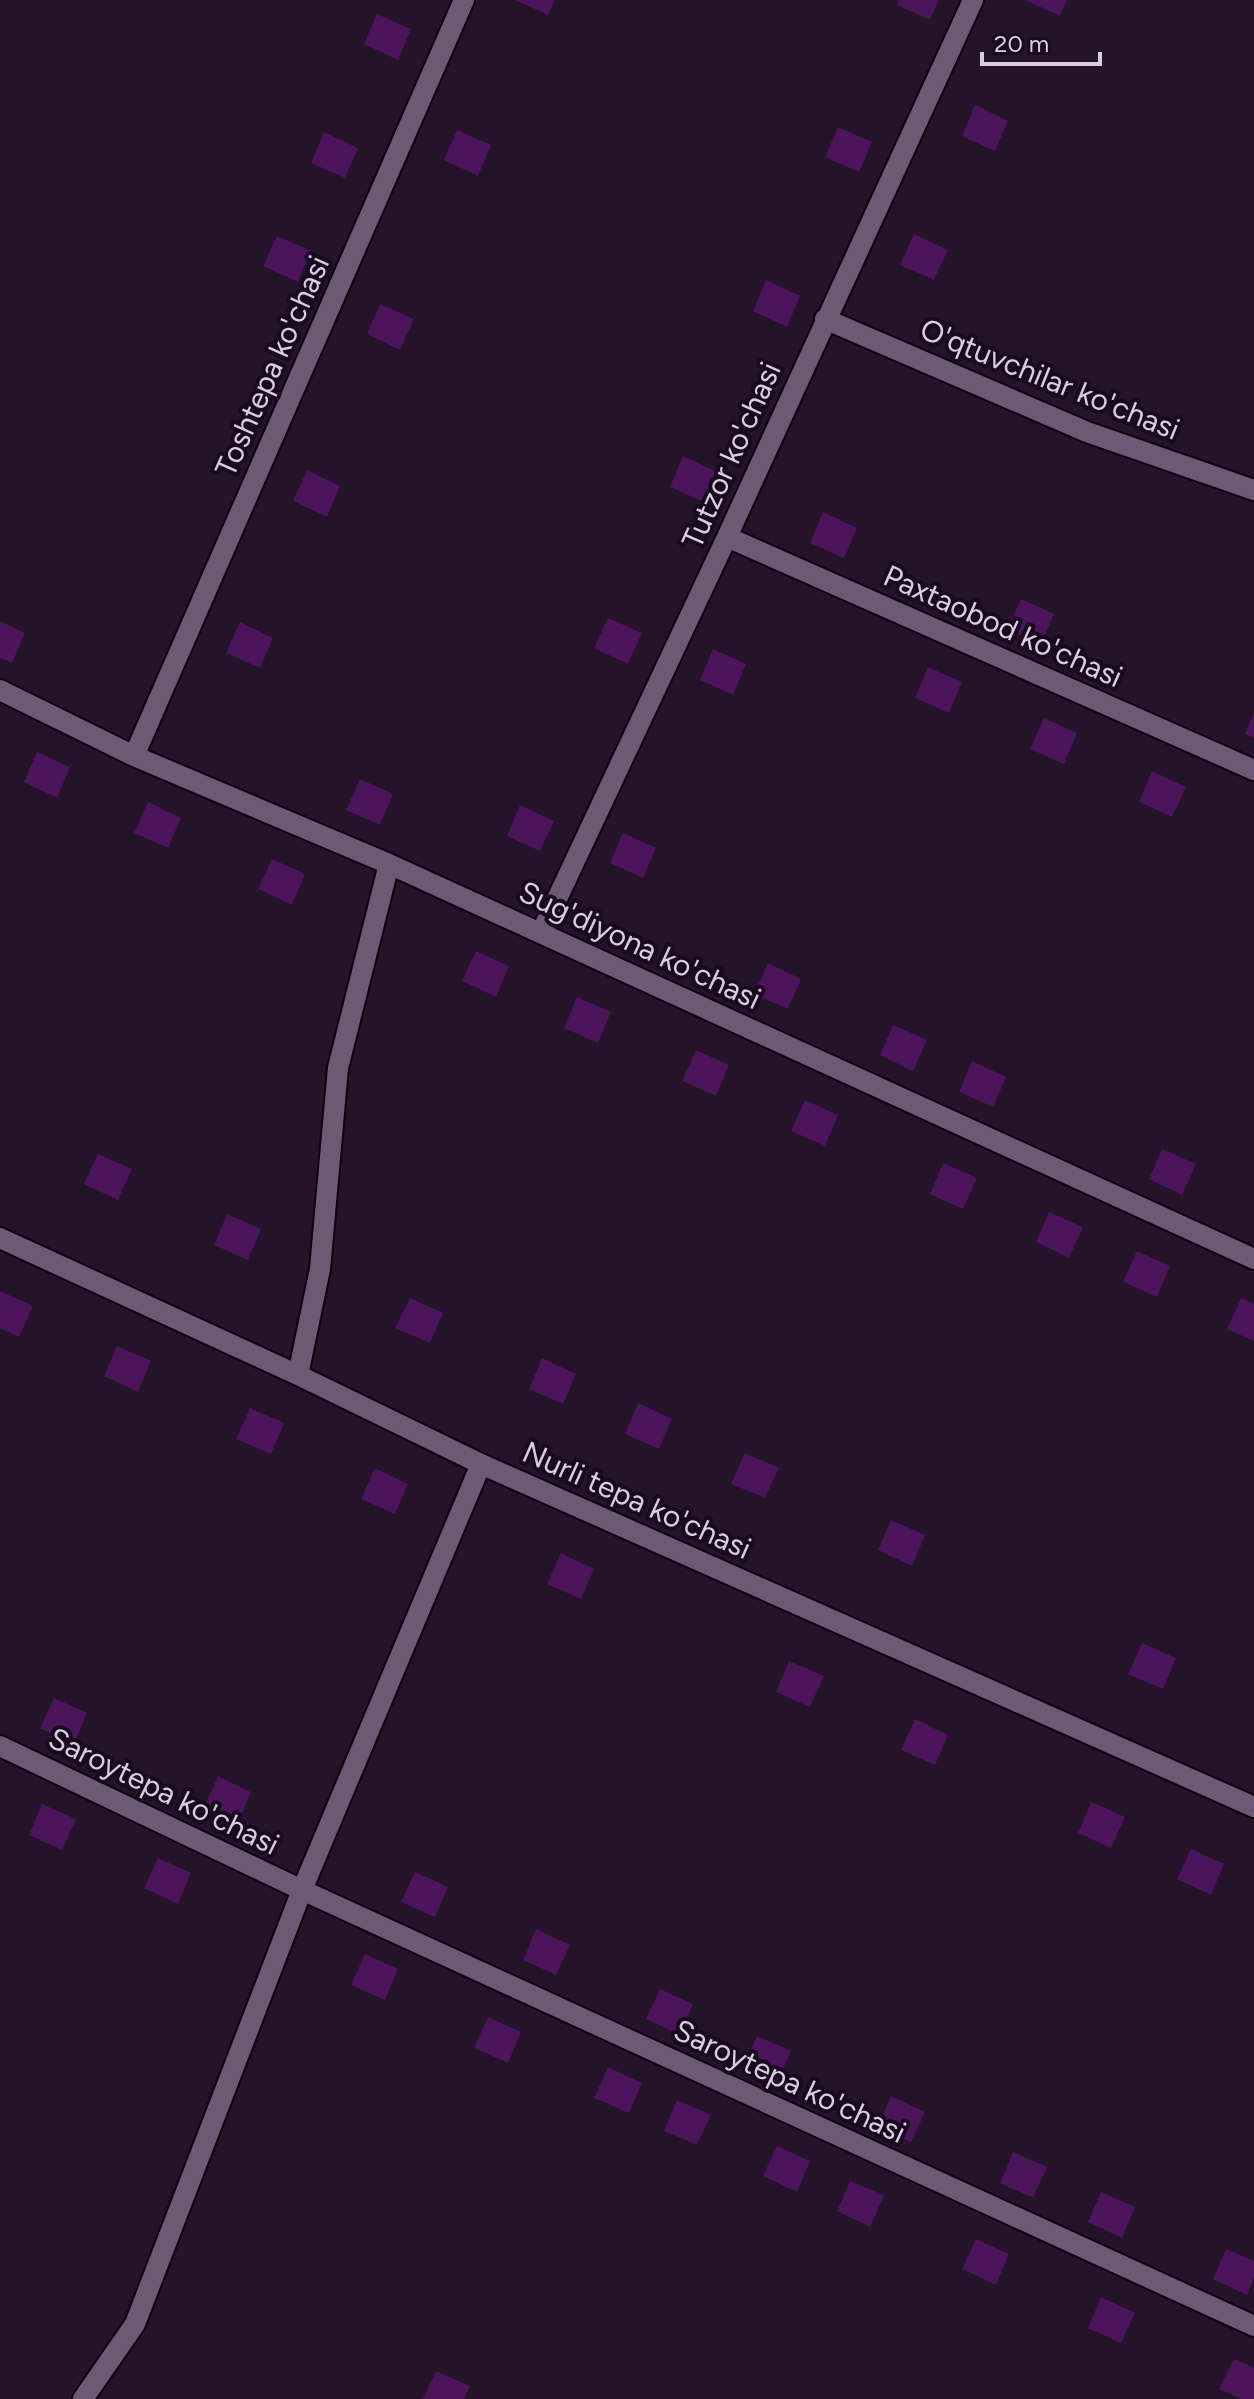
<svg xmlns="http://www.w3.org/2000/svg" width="1254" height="2399" font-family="Figtree,sans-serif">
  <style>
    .building { fill: #4b145b }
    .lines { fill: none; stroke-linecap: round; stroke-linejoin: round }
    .minor-casing { stroke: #0d0112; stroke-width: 24 }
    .minor { stroke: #6c5973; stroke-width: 20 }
    .labels { text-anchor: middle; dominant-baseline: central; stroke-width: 8; stroke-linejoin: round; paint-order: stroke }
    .street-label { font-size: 30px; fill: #d9cedd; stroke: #1a0a20 }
  </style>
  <rect width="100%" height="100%" fill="#241329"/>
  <path class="building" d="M515 0H555L548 15Z
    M899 0H939L930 20 897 5Z
    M1025 0H1067L1060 16Z
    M377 14 411 29 398 60 364 44Z
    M975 105 1008 121 995 151 962 136Z
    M838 127 872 142 859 172 825 157Z
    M457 130 491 145 478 176 444 160Z
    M324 132 358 148 345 178 311 163Z
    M914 234 948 250 934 280 900 265Z
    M277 236 311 251 298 282 263 266Z
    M766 280 800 296 787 327 753 311Z
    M380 304 414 319 400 350 367 334Z
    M683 456 717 472 704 502 670 487Z
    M307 470 340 486 327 517 293 501Z
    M823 512 857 528 844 558 810 543Z
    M1021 599 1054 614 1041 645 1007 629Z
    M608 618 642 633 628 664 594 648Z
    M0 621 25 633 12 663 0 658Z
    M240 622 273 638 260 668 226 653Z
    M713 649 746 664 733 695 700 680Z
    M928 667 962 682 949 713 915 698Z
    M1254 713V738L1245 734Z
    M1044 718 1077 733 1064 764 1030 749Z
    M37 752 70 767 57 798 24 782Z
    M1152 771 1186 787 1172 817 1139 802Z
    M360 779 393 794 380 825 346 810Z
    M148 802 181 818 168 848 134 833Z
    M520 805 554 821 540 851 507 836Z
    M623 833 656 848 643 878 610 863Z
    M272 859 305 874 292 905 258 889Z
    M476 951 509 966 496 997 462 981Z
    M768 963 801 979 788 1009 754 994Z
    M577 997 611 1012 598 1043 564 1028Z
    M893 1025 927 1040 913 1071 880 1055Z
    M696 1050 729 1065 716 1096 682 1081Z
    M972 1061 1006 1077 993 1107 959 1092Z
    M805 1100 838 1115 825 1146 791 1131Z
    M1162 1149 1196 1164 1182 1195 1149 1179Z
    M98 1154 132 1169 118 1200 84 1184Z
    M943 1163 977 1178 963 1209 930 1194Z
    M1049 1212 1083 1227 1069 1258 1036 1242Z
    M227 1214 261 1229 248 1260 214 1245Z
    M1137 1251 1170 1266 1157 1297 1123 1282Z
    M0 1291 33 1306 19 1337 0 1328Z
    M410 1298 443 1313 430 1343 395 1328Z
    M1241 1298 1254 1304V1341L1227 1329Z
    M117 1346 151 1361 138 1392 104 1376Z
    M542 1358 576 1374 563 1404 529 1389Z
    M638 1403 672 1419 659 1449 625 1434Z
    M250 1408 284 1423 271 1454 236 1439Z
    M745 1453 779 1468 765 1498 731 1484Z
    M375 1468 408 1484 395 1514 361 1499Z
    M891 1520 925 1535 912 1566 878 1550Z
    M561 1553 594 1569 581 1599 547 1584Z
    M1142 1643 1176 1658 1163 1689 1128 1674Z
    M789 1661 824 1676 810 1707 776 1692Z
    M54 1698 87 1713 74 1744 40 1728Z
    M915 1719 948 1735 935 1765 901 1750Z
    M218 1776 251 1792 238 1823 204 1807Z
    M1091 1802 1125 1817 1111 1848 1078 1833Z
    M42 1804 76 1819 62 1850 29 1835Z
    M1191 1849 1224 1864 1211 1895 1177 1879Z
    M158 1858 191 1873 178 1904 144 1888Z
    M415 1872 448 1887 435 1917 401 1902Z
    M536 1929 570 1945 556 1975 523 1960Z
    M365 1954 398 1969 385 2000 351 1985Z
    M660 1989 693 2004 680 2035 646 2019Z
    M488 2017 521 2032 508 2063 474 2048Z
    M757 2036 791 2051 778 2082 744 2066Z
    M608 2067 642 2083 629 2113 594 2098Z
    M891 2096 925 2112 911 2142 878 2127Z
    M677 2100 711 2115 697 2145 664 2131Z
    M777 2146 810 2161 797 2192 763 2176Z
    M1013 2152 1047 2167 1033 2198 1000 2183Z
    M850 2181 884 2195 870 2227 837 2211Z
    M1101 2192 1135 2207 1122 2238 1088 2222Z
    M976 2239 1009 2254 996 2285 962 2269Z
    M1226 2249 1254 2261V2278L1247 2295 1213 2279Z
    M1101 2297 1135 2313 1121 2343 1088 2328Z
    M1234 2359 1254 2368V2399H1241L1219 2389Z
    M436 2371 470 2386 464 2399H423Z"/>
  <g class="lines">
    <g class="minor-casing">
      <path id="minor" d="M825 319 1087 432 1254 490
        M727 537 1254 770
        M0 690 134 756 389 864 1254 1259
        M134 756 464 0
        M541 933 727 537 973 0
        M0 1238 298 1375 481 1464 1254 1807
        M298 1375 320 1269 338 1068 389 864
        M0 1746 302 1890 1254 2326
        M83 2399 135 2324 302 1890 481 1464"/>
    </g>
    <use href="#minor" class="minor"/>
  </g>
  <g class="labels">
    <g class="street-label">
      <text transform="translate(272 366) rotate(-66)">Toshtepa ko'chasi</text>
      <text transform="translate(1050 379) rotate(22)">O'qtuvchilar ko'chasi</text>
      <text transform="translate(731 455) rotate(-66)">Tutzor ko'chasi</text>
      <text transform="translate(1003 626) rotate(24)">Paxtaobod ko'chasi</text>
      <text transform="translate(640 945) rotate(25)">Sug'diyona ko'chasi</text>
      <text transform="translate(637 1500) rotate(24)">Nurli tepa ko'chasi</text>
      <text transform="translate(164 1791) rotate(26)">Saroytepa ko'chasi</text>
      <text transform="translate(790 2081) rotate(25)">Saroytepa ko'chasi</text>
    </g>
  </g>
  <path d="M982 52v12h118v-12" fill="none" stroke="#d9cedd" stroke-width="4"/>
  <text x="994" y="52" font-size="24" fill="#d9cedd" stroke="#1a0a20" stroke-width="6" paint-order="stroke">20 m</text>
</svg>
